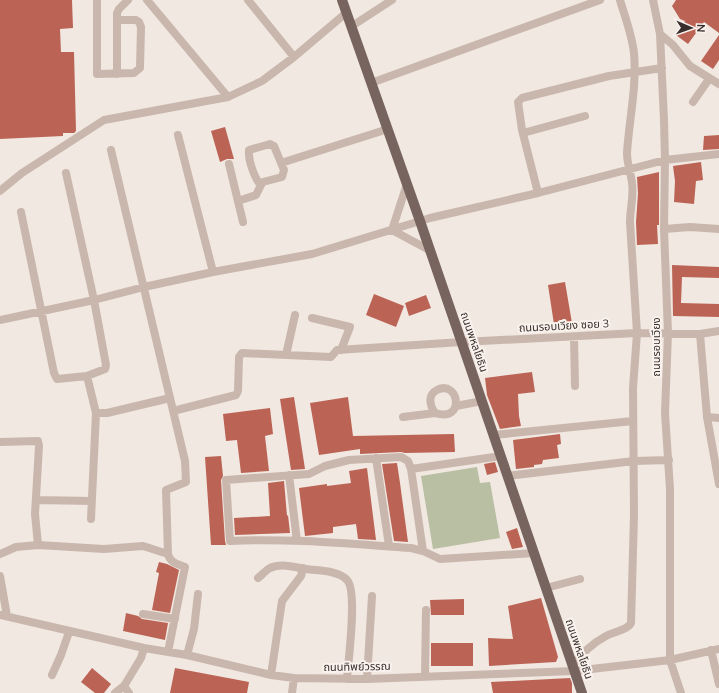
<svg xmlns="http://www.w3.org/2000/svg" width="719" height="693" font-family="'Nunito Sans','Noto Sans Thai',sans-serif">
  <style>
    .green { fill: #b8bfa2 }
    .building { fill: #bb6455 }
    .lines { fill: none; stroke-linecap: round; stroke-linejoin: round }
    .minor { stroke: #c9b7ad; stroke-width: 8 }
    .major { stroke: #78645e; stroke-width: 10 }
    .labels { text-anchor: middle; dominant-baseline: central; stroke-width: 4; stroke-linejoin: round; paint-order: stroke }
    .street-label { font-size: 11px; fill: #382e2b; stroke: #f9f2ed }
  </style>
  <rect width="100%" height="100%" fill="#f1e8e1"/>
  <path class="green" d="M477 467 480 483 490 482 500 538 433 549 421 476Z"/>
  <path class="building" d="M0 0H72L73 28 60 29 61 52H74L76 131 74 133H63V136L0 139Z
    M676 0H719V33L704 22 688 44 676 35 685 21 680 19 672 6Z
    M719 35V60L713 69 701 61Z
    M225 127 234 159H227L220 162 211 131Z
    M719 135V149L703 150 704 136Z
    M701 162 703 180 696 181 694 204 674 202 675 181 673 166Z
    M659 172V225H657L658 244 637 245 636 222 638 193 637 177Z
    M672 265 719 267V278L682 277 681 303 719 304V317L673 316Z
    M565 282 573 329 555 331 548 285Z
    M374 294 404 306 396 327 366 315Z
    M426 295 431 308 409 316 405 303Z
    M532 372 535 392 518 394 519 416 521 426 500 429 487 395 485 378Z
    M294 397 305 469 291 470 280 399Z
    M348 397 353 436 454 434 455 452 405 453 401 452 360 454V449L319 455 310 403Z
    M270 408 273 434 265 436 269 471 241 473 237 440 226 441 223 414Z
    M560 434 561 444 557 445 559 458 543 460 542 464 534 465V467L516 469 513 440Z
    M221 456 223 476 221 480 225 541 226 545H211L205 457Z
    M495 462 498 472 487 475 484 464Z
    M397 463 400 483 408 542 394 541 382 464Z
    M367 468 376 540 358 539 356 524 333 527V533L305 536 299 488 327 484V486L351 483 349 471Z
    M284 481 287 516 288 515 290 533 235 535 234 518 270 516 268 483Z
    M517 528 523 547 512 549 506 532Z
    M159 562 167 564 179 570 170 613 152 610 159 573 156 572Z
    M541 598 558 657 556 662 489 666 488 638 513 639 508 606Z
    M464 599V615H431L430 600Z
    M126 613 138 616 142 619 168 623 165 640 123 631Z
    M431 643H473V666H431Z
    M92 668 111 684 104 693H95L81 682Z
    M175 668 249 682 247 693H170Z
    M570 678 572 683V693H493L491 682Z"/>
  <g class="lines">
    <path class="minor" d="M97 0V74L134 73 140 68 141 27 139 22 136 20H117
      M147 0 228 97 262 81 294 57 346 13
      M248 0 294 57
      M653 0 660 34 664 120 665 160 664 229 668 333 665 413 670 489V660L681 693
      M352 26 392 0
      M660 34 673 45 690 66 719 84
      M117 74V13L119 9 128 0
      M371 83 600 0
      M693 102 709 79
      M523 133 585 116
      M178 135 213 272
      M270 144 274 146 284 170 282 177 259 183C254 176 248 160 249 150Z
      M281 163 388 129
      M229 164 243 222
      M407 184 392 230 431 251
      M0 191 22 173 104 120 228 97
      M538 193 522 130 518 102 522 98 609 76 662 68
      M238 201 256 195 262 183
      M21 212 54 373 57 379 87 376 105 369 106 365 94 300 66 173
      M664 229 690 227 719 229
      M312 318 350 327 341 350
      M0 320 94 300 144 287 213 272 312 254 430 218 538 193 665 160 719 154
      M700 334 707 417 719 484
      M574 337 575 386
      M286 355 295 315
      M87 376 96 413 91 519
      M456 406 482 401
      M173 411 236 395 238 391 239 357 242 353 331 357 337 350 462 342 637 333 700 334 719 331
      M96 413H107L170 398
      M403 417 435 413C466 423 459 379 437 390 427 395 430 406 435 413
      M707 417 719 418
      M494 435 633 421
      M0 442 38 441 39 446 35 514 38 545
      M501 456 411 469 408 461 401 457 349 460 325 466 309 474 226 480 230 541C291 538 351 544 411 548L423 551 440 559 534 553
      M376 458 389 546
      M411 469 423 551
      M289 475 297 541
      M507 476 634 461 669 460
      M37 500 92 501
      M0 554 16 547 38 545 104 549 143 546 168 554 166 490 186 482 185 461 111 150
      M0 576 7 616
      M258 578C262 575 266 570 270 568 281 563 295 567 306 569 318 571 338 570 347 580 358 591 348 662 347 679
      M546 588 580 579
      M143 614 175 619
      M0 615 144 648 187 655 271 675 294 678 367 679 574 671 670 660 719 649
      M711 650 719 684
      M168 652 185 567C178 564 170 563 168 554
      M187 655 194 629 198 594
      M572 666C583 653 591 644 606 636 613 632 628 630 631 623L634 515 633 388 637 333 630 222C630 209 634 196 632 183 631 173 627 164 627 153 629 120 637 87 634 53 632 35 625 17 620 0
      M52 675 61 655 69 632
      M271 675 282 601 301 576 303 568
      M425 676 426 610
      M367 679 372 596
      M124 686 129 693
      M115 693 124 686 141 658 144 648
      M292 693 294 678"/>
    <path class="major" d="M342 0 420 221 582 693"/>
  </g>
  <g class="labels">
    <g class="street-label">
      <text transform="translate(564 326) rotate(-3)">ถนนรอบเวียง ซอย 3</text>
      <text transform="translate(474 342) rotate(71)">ถนนพหลโยธิน</text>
      <text transform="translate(656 347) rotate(-90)">ถนนรอบเวียง</text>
      <text transform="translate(579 649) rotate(71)">ถนนพหลโยธิน</text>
      <text transform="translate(357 667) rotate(-1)">ถนนทิพย์วรรณ</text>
    </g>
  </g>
  <g transform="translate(691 28) rotate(92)" stroke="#f9f2ed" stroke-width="3" paint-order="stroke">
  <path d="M0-3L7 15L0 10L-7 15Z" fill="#382e2b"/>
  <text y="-6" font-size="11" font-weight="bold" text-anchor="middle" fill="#382e2b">N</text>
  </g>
</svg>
